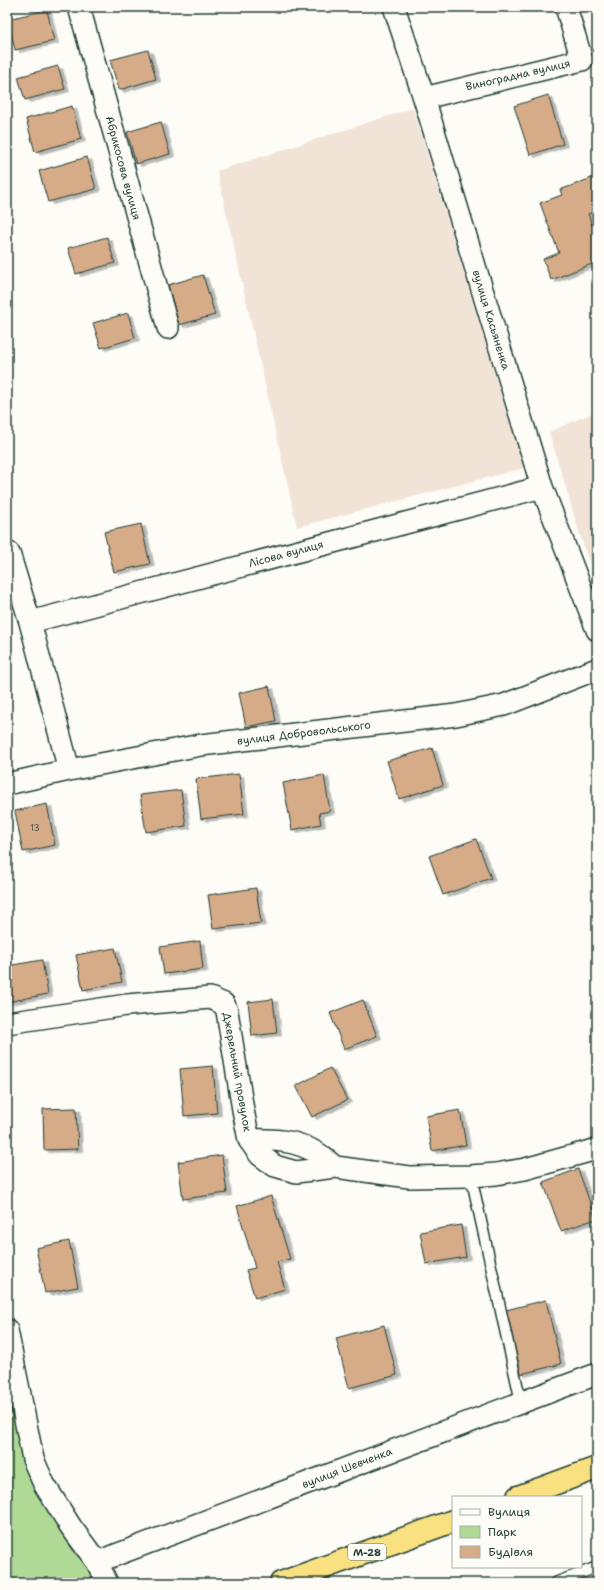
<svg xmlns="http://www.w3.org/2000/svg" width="604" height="1590" font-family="'Shantell Sans',sans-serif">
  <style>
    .built { fill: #f1e4d6 }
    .green { fill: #b0d996; stroke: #688b65 }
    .building { fill: #d6ab88; stroke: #1f3d34; filter: url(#shadow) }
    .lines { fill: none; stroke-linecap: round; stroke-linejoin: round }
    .lane-casing { stroke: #1f3d34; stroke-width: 13 }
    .street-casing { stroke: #1f3d34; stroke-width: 24 }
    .highway-casing { stroke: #1f3d34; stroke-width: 25 }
    .lane { stroke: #fdfcf7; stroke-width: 10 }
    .street { stroke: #fdfcf7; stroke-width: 21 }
    .highway { stroke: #f9e181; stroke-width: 22 }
    .labels { text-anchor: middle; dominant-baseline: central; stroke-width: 4; stroke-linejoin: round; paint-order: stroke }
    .number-label { font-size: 9px; fill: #4d5849 }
    .shield { fill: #fdfcf7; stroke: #62766e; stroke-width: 1 }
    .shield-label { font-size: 10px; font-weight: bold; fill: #1f3d34 }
    .street-label { font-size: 11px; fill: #1f3d34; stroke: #fdfcf7 }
  </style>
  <defs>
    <filter id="shadow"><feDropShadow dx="4.5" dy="2.5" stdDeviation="0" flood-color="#0004"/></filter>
  </defs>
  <rect width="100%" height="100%" fill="#fdfcf7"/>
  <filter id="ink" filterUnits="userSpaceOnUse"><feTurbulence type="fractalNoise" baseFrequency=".025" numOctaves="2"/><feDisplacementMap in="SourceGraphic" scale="8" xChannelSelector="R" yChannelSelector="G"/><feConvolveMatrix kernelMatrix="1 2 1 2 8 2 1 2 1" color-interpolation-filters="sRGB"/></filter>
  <g filter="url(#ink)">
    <path class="built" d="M413 108 524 468 297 527 217 171Z
      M597 411V582L584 548 549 432Z"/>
    <path class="green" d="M7 1381 27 1463 74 1553 94 1571 99 1583H9L7 1578Z"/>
    <path class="building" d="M47 10 54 41 15 50 8 19Z
      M148 50 156 79 119 90 110 60Z
      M58 66 65 89 25 100 18 77Z
      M548 95 563 144 530 155 514 106Z
      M72 106 81 139 35 152 26 119Z
      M161 122 170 154 136 164 127 132Z
      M87 157 96 189 48 202 39 171Z
      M597 176V210L588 214 597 238V262L551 280 543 259 559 253 540 203 562 195 560 190Z
      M107 237 115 263 76 274 68 248Z
      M203 275 215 315 179 325 168 285Z
      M128 313 135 338 101 348 93 323Z
      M141 524 150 564 114 572 104 532Z
      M269 686 276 721 246 727 239 693Z
      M432 748 443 785 399 799 387 761Z
      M239 774 244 814 201 819 196 779Z
      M324 775 330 811 319 813 321 824 292 830 283 783Z
      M181 790 186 826 146 832 140 795Z
      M47 804 55 845 23 852 15 811Z
      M476 839 491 878 443 895 429 856Z
      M256 888 261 923 213 929 208 895Z
      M200 941 203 969 164 974 160 947Z
      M115 948 122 982 83 990 76 955Z
      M42 960 48 994 7 1002V966Z
      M273 999 277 1033 252 1036 248 1002Z
      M363 1000 377 1036 344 1049 330 1013Z
      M213 1066 217 1113 184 1116 180 1069Z
      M330 1068 347 1100 312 1117 296 1086Z
      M76 1108 78 1149 44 1150 43 1109Z
      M460 1110 466 1145 432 1151 426 1116Z
      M222 1155 227 1193 183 1199 178 1162Z
      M578 1169 596 1219 561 1231 543 1182Z
      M271 1196 290 1259 277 1262 285 1289 255 1298 246 1270 255 1268 237 1206Z
      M461 1225 466 1257 426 1264 420 1232Z
      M69 1241 78 1287 45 1293 36 1248Z
      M546 1300 561 1364 521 1374 506 1310Z
      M384 1325 397 1375 349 1388 336 1338Z"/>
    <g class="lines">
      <g class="lane-casing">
        <path id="lane" d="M471 1176 521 1402
          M555 1583 597 1567"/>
      </g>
      <g class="street-casing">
        <path id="street" d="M79 7 168 328
          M394 7 424 98 542 487 597 630
          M424 98 582 60 566 7
          M9 553 30 622 69 770
          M30 622 542 487
          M7 784 69 770 201 745 456 715 504 705 597 669
          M7 1023 127 1005 210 998 224 1004 227 1011 243 1110 249 1140 260 1155 275 1166 296 1172 335 1167 409 1177 471 1176 496 1174 525 1169 597 1149
          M249 1140C273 1139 296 1140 317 1153 323 1157 329 1162 335 1167
          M7 1330 33 1459 44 1484 71 1527 97 1562 107 1583
          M97 1562 597 1374"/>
      </g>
      <g class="highway-casing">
        <path id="highway" d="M518 1497 597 1468
          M281 1583 453 1521"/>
      </g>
      <use href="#lane" class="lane"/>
      <use href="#street" class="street"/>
      <use href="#highway" class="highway"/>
    </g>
  </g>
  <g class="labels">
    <g class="number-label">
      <text x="35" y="828">13</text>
    </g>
    <rect class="shield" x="348" y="1544" width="38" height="16" rx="3"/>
    <g class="shield-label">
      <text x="367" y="1552">М-28</text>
    </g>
    <g class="street-label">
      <text transform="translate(518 75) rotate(-13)">Виноградна вулиця</text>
      <text transform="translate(123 168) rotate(75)">Абрикосова вулиця</text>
      <text transform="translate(491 320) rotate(73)">вулиця Касьяненка</text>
      <text transform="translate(286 554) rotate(-15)">Лісова вулиця</text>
      <text transform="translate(304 733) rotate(-7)">вулиця Добровольського</text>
      <text transform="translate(237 1072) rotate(80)">Джерельний провулок</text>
      <text transform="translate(347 1468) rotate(-21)">вулиця Шевченка</text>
    </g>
  </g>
  <rect width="604" height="1590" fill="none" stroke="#fdfcf7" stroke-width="24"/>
  <rect x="12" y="12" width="580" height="1566" fill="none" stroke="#1f3d34" stroke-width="1.5" filter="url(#ink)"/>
  <rect x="452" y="1496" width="130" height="72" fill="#fdfcf7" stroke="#a4b0a9"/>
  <rect x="460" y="1509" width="20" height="6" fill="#fdfcf7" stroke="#a4b0a9"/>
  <text x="488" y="1516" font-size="12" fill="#1f3d34">Вулиця</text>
  <rect x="460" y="1526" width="20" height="12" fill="#b0d996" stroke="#a4b0a9"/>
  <text x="488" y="1536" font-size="12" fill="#1f3d34">Парк</text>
  <rect x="460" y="1546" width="20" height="12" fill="#d6ab88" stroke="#a4b0a9"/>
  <text x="488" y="1556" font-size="12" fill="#1f3d34">Будівля</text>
</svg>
